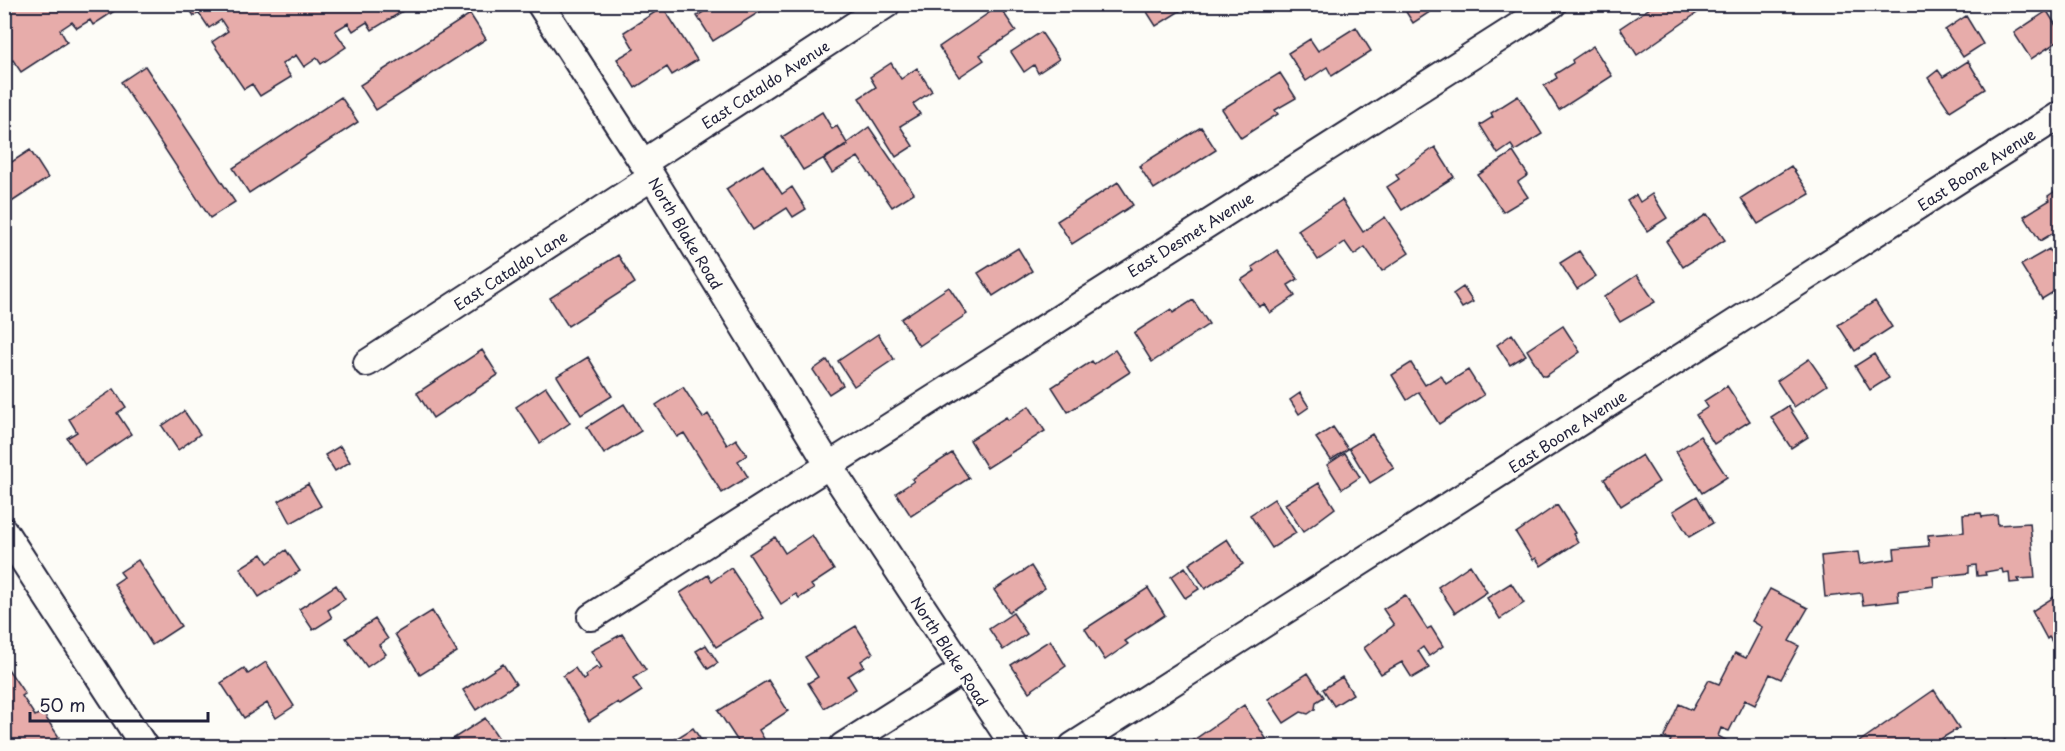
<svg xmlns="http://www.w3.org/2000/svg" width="2065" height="751" font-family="'Playpen Sans',sans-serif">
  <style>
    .building { fill: #e7acaa; stroke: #22223b; stroke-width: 1.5 }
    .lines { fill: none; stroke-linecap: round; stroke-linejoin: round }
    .minor-casing { stroke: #22223b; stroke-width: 30 }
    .minor { stroke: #fdfcf7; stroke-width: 26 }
    .labels { text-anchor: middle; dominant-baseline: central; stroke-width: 4.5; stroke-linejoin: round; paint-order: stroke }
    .street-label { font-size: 15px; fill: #22223b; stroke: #fdfcf7 }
  </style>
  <rect width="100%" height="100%" fill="#fdfcf7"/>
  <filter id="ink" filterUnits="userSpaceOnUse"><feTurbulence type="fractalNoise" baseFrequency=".0167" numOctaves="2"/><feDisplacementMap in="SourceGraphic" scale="12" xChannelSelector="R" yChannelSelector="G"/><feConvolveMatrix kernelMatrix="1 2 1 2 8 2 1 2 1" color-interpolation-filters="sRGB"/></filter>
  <g filter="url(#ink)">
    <path class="building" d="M4 4H116L119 8 93 25 90 20 77 28 72 22 60 30 67 42 21 72 13 60 4 66Z
      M186 4H399L403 11 372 30 367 22 353 31 348 23 335 31 346 47 321 64 317 58 304 67 296 55 282 64 291 77 260 96 252 84 244 89 212 42 228 31 221 20 209 28 199 13 194 16Z
      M705 4H768L769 6 713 41 697 16 708 9Z
      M1142 4H1176L1180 11 1156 26Z
      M1401 4H1442L1413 23Z
      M1656 4H1710L1637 55 1620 28Z
      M999 6 1016 31 980 55 984 60 959 77 939 47Z
      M663 7 697 60 672 75 667 67 635 88 617 59 634 49 624 32Z
      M2047 11 2060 32V40L2031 59 2014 33Z
      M470 14 486 39 376 110 360 85Z
      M1966 16 1983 44 1963 57 1945 30Z
      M1356 27 1371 51 1332 76 1327 67 1306 81 1288 53 1310 39 1318 51Z
      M1041 32 1059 59 1038 73 1034 65 1024 72 1011 52Z
      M1593 46 1612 76 1559 110 1544 86 1557 78 1555 74 1573 63 1572 60Z
      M1968 61 1985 89 1950 111 1928 78 1938 70 1943 77Z
      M891 63 901 79 917 68 932 91 913 104 920 114 900 126 913 146 896 157 859 98 876 87 870 77Z
      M145 66 235 202 210 218 121 82Z
      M1280 73 1296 98 1275 110 1278 114 1241 138 1222 109Z
      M1518 96 1542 134 1515 151 1511 145 1498 154 1480 125 1493 117 1491 113Z
      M341 97 358 122 249 193 233 168Z
      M822 112 832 129 837 126 848 145 803 170 782 137Z
      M869 127 914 193 892 207 858 157 832 173 824 160Z
      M1201 127 1216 150 1154 189 1139 166Z
      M1435 147 1454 177 1402 210 1387 187 1399 179 1396 175Z
      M30 150 48 178 4 207V167Z
      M1513 152 1528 175 1518 182 1528 197 1503 212 1478 175Z
      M763 165 782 194 792 187 806 209 793 217 787 208 753 230 726 189Z
      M1791 166 1810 194 1758 224 1741 198Z
      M1118 182 1133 205 1072 244 1057 221Z
      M2060 188V229L2040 241 2024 216 2050 200 2048 196Z
      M1652 194 1667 218 1647 231 1627 201 1636 195 1640 202Z
      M1342 200 1363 232 1385 217 1409 253 1382 271 1365 247 1354 255 1345 242 1318 260 1298 230Z
      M1707 214 1725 240 1683 267 1666 241Z
      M1018 248 1032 271 993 296 978 273Z
      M2049 249 2060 268V288L2042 299 2021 265Z
      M1277 250 1298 279 1288 285 1295 296 1270 313 1264 304 1259 307 1241 280 1255 271 1252 267Z
      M1579 251 1596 276 1577 289 1560 263Z
      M618 255 635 283 568 326 550 298Z
      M1637 275 1655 302 1620 322 1604 297Z
      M949 287 967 314 919 346 901 319Z
      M1463 287 1473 302 1462 308 1453 294Z
      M1193 300 1209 324 1152 362 1134 333 1171 309 1173 313Z
      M1875 301 1892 327 1855 351 1838 325Z
      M1563 326 1580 352 1546 376H1543L1527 350Z
      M878 334 894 359 854 386 838 361Z
      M1512 334 1526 355 1510 365 1497 345Z
      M482 350 498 375 433 418 417 393Z
      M1115 350 1130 372 1068 412 1052 387 1092 361 1094 364Z
      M1874 354 1889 378 1870 390 1855 366Z
      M588 357 612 396 581 415 557 376Z
      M1809 359 1827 385 1794 407 1777 381Z
      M827 360 843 385 829 394 813 370Z
      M1411 363 1425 385 1441 375 1446 384 1468 370 1484 395 1439 424 1419 392 1407 400 1392 375Z
      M1727 386 1750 421 1714 444 1696 415 1708 407 1704 401Z
      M546 387 570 423 540 443 516 407Z
      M683 387 703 418 708 414 727 445 736 439 747 455 738 461 748 477 722 493 684 433 677 437 656 405Z
      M114 389 126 407 117 413 131 434 85 465 67 438 77 432 69 419Z
      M1300 393 1309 407 1299 414 1290 400Z
      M624 404 641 431 604 454 587 427Z
      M1029 406 1045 431 987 468 970 440 1006 417 1008 420Z
      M1788 406 1808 437 1791 448 1771 417Z
      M184 411 200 434 178 450 162 426Z
      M1333 427 1348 449 1331 460 1316 438Z
      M1372 434 1394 468 1370 483 1349 448Z
      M1700 436 1727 477 1702 493 1676 452Z
      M340 446 350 462 335 471 325 455Z
      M952 453 969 478 911 516 896 493 914 481 912 479Z
      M1345 453 1360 477 1342 489 1327 465Z
      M1642 455 1659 482 1621 506 1604 479Z
      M1319 483 1335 508 1303 532 1285 504Z
      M308 484 321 506 291 523 279 501Z
      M1697 496 1713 523 1689 537 1673 511Z
      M1274 499 1296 533 1272 548 1250 515Z
      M1557 505 1575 533 1573 534 1578 542 1541 566 1536 558 1533 560 1516 533Z
      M1981 513 1982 517 1997 515 1998 525 2030 523 2035 578 2018 579 2019 582 2010 583 2009 572 2003 573 2002 569 1985 572 1986 575 1977 576 1976 565 1969 566V573L1933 577 1934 586 1898 591 1899 601 1863 605 1861 593 1825 597 1821 556 1858 552 1860 564 1895 559 1894 549 1929 546 1928 535 1964 532 1963 514Z
      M812 535 834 570 811 585 814 589 799 598 796 594 781 604 749 554 775 537 785 553Z
      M1227 539 1243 564 1205 589 1189 564Z
      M286 550 300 571 259 597 240 568 262 554 268 563Z
      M138 560 181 626 152 645 114 584 124 577 120 572Z
      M1470 565 1487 592 1455 613 1438 587Z
      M1031 566 1045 588 1009 612 994 590Z
      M1185 567 1199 589 1185 598 1171 577Z
      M731 568 764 618 716 647 680 593 708 575 712 581Z
      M1511 583 1524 603 1500 619 1487 598Z
      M336 585 345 599 328 610 332 618 313 630 299 609Z
      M1148 588 1165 615 1125 641 1128 644 1105 660 1085 629Z
      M1770 589 1808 608 1789 641 1799 646 1781 679 1770 674 1755 705 1745 700 1729 731 1721 728 1718 736 1729 742 1726 746H1668L1671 740 1664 737 1679 704 1692 710 1709 680 1719 684 1735 653 1746 658 1762 627 1752 621Z
      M2060 593V654L2049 637 2047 639 2032 611Z
      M1405 595 1427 629 1431 627 1443 646 1429 656 1423 647 1418 651 1429 668 1412 678 1402 662 1381 674 1364 648 1394 625 1383 609Z
      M432 611 457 652 420 675 395 634Z
      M1013 613 1027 634 1003 650 989 629Z
      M375 619 388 639 379 645 386 654 367 667 346 638Z
      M856 626 873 653 861 661 864 666 848 676 856 689 824 708 808 683 818 677 805 657Z
      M622 634 646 670 633 678 642 691 620 705 618 702 589 721 563 676 575 668 583 680 586 678 585 675 597 667 599 670 602 668 591 651Z
      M1050 640 1066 666 1029 692 1011 665Z
      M706 645 718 663 708 669 696 651Z
      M266 662 294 706 276 718 267 703 244 718 221 683 244 668 248 674Z
      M503 664 516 684 476 710 463 690Z
      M8 669 25 694 22 696 35 716 42 712 59 737 44 746H4V670Z
      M1308 673 1324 697 1316 702 1315 709 1308 714 1301 712 1284 723 1268 699Z
      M1342 677 1353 694 1334 706 1323 689Z
      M768 680 788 711 759 730 767 744 763 746H741L718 711Z
      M1934 690 1959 728 1929 746H1853Z
      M1244 705 1267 740 1257 746H1194L1191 742Z
      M485 718 504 746H450L448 742Z
      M693 728 705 746H664Z
      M2005 740 2009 746H1994Z"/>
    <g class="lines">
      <g class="minor-casing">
        <path id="minor" d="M540 4 652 177 828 464 1014 746
          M643 163 887 4
          M367 363 652 177
          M4 531 144 746
          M591 617 1553 4
          M843 746 963 670
          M1073 746 2060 115"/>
      </g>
      <use href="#minor" class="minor"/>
    </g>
  </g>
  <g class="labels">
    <g class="street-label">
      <text transform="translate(765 84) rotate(-33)">East Cataldo Avenue</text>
      <text transform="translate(1976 169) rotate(-33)">East Boone Avenue</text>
      <text transform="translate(686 233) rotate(59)">North Blake Road</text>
      <text transform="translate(1190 234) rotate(-32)">East Desmet Avenue</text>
      <text transform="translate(510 270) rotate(-33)">East Cataldo Lane</text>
      <text transform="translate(1567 431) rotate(-33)">East Boone Avenue</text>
      <text transform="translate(950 651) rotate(57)">North Blake Road</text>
    </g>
  </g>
  <rect width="2065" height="751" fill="none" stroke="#fdfcf7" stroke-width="24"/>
  <rect x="12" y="12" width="2041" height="727" fill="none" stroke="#22223b" stroke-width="2" filter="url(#ink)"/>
  <path d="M30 712v9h178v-9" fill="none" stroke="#22223b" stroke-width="3"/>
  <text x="39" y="712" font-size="18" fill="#22223b" stroke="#fdfcf7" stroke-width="4.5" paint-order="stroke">50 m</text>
</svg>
